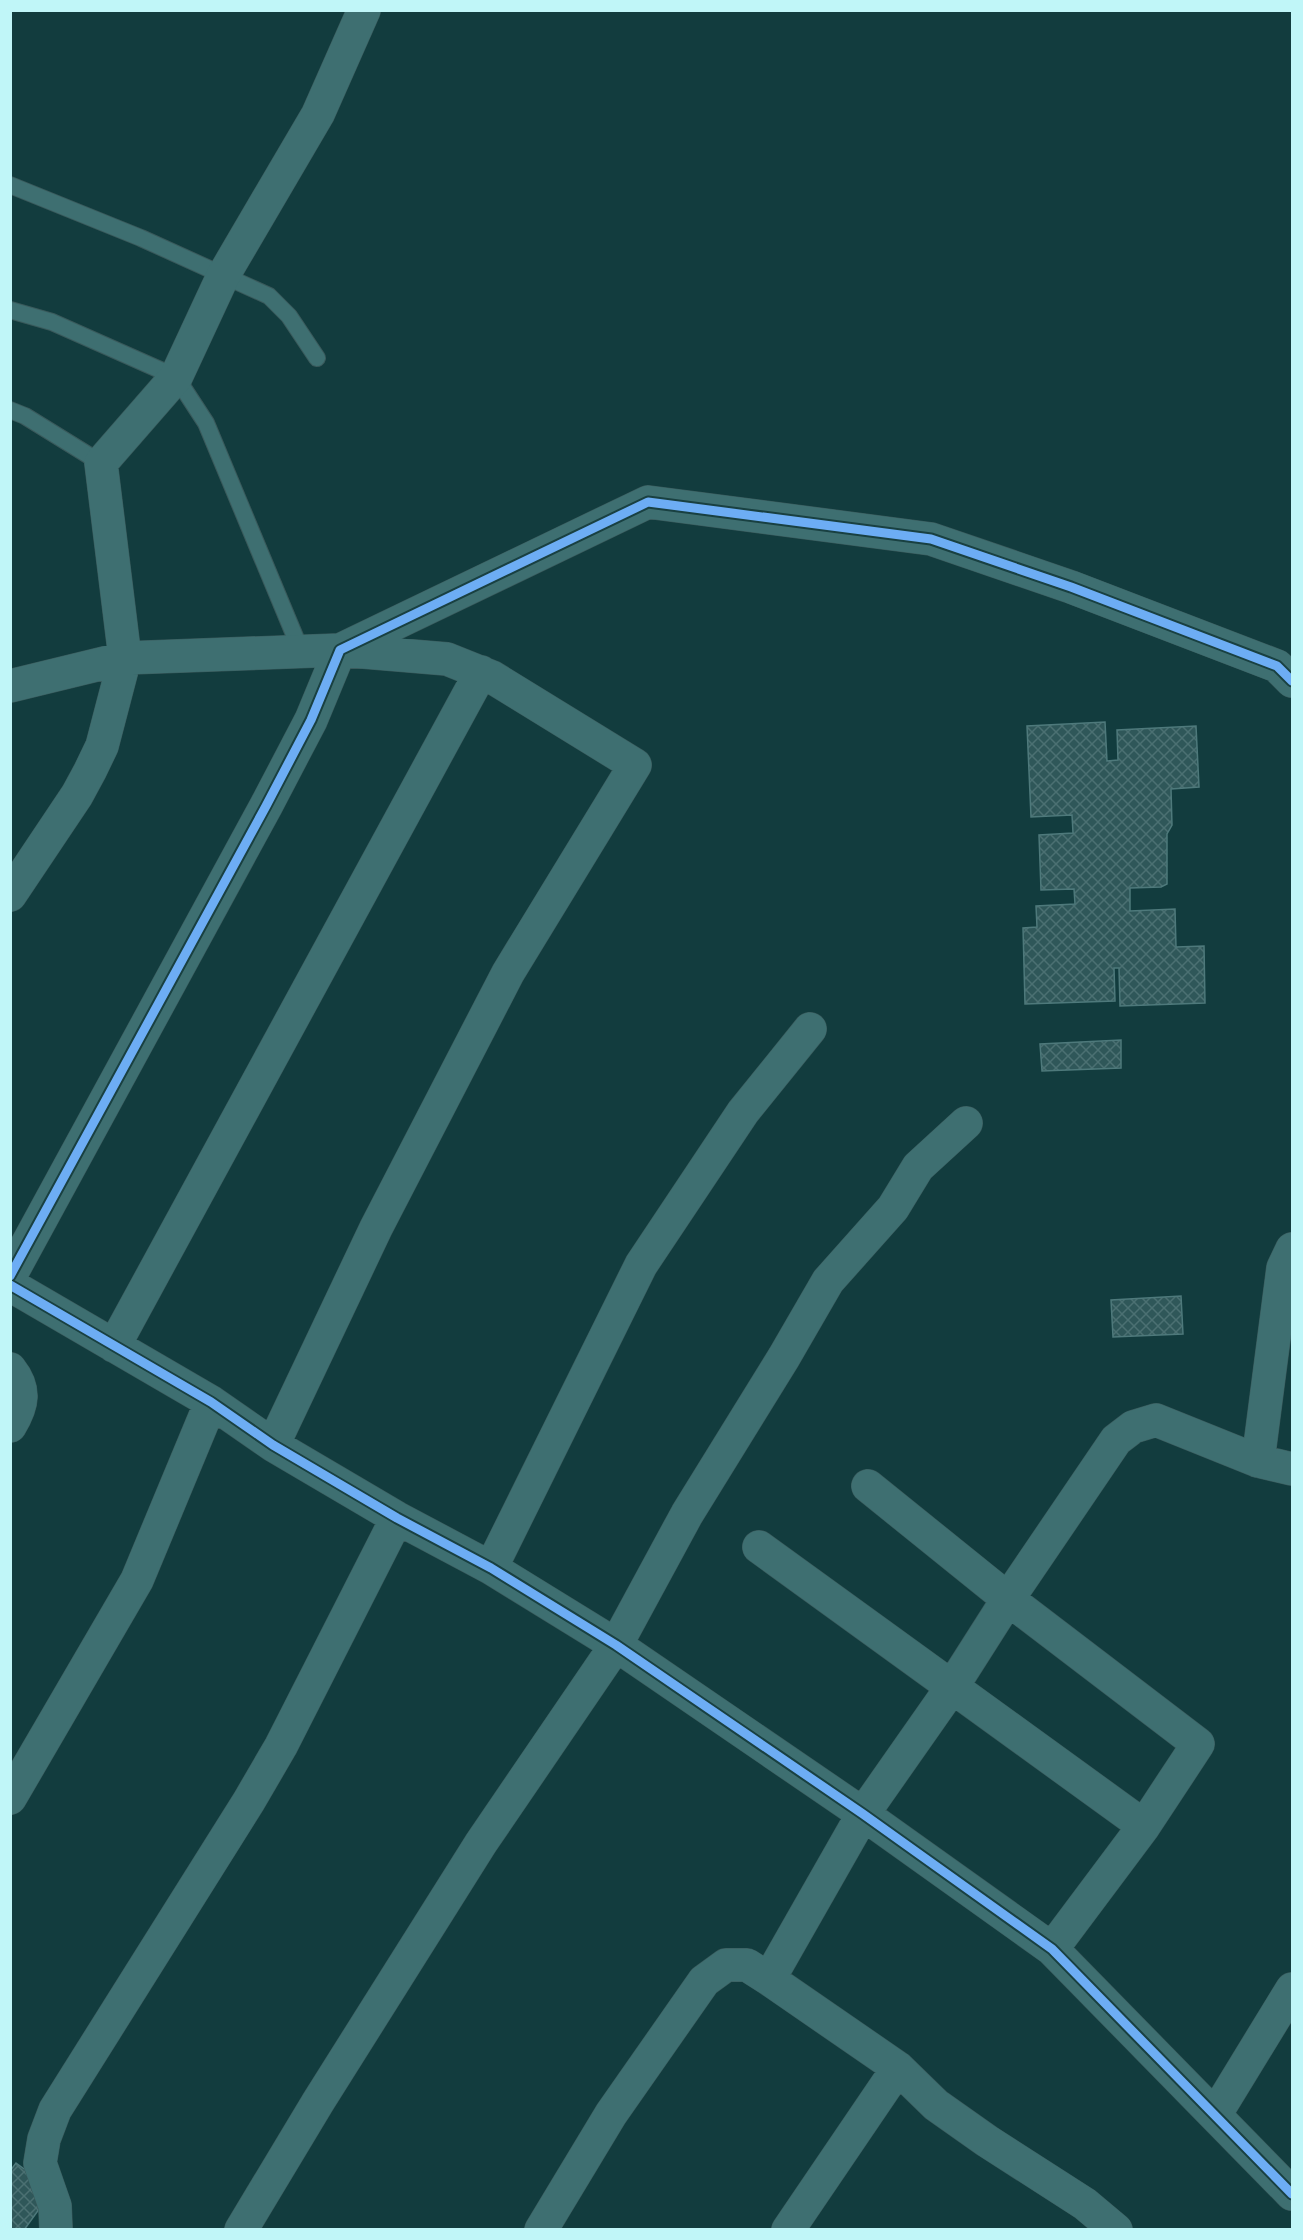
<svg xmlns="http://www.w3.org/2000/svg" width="1303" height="2240" font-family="'Noto Sans',sans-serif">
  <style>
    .building { fill: url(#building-cross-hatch); stroke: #4e797b; stroke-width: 1.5 }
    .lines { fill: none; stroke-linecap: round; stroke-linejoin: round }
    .lane-casing { stroke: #3a5a5c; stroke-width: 18 }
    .street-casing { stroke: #3a5a5c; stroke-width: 34 }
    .lane { stroke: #3e6f71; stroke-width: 16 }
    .street { stroke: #3e6f71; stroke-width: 33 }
    .cycleway-casing { stroke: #194041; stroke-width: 13 }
    .cycleway { stroke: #6dadf4; stroke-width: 9 }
  </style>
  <defs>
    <pattern id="building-cross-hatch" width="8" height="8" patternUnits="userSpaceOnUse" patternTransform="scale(1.5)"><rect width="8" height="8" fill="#2f5759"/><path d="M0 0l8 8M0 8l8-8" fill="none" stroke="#4b7072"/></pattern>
  </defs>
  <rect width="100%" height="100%" fill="#123c3e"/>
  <path class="building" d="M1105 722 1107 761 1118 760 1117 730 1196 726 1199 787 1171 789 1172 825 1167 834V884L1161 887 1130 888V911L1175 909 1176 947 1204 946 1205 1003 1120 1006 1119 968H1114L1115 1001 1025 1004 1023 928 1037 927 1036 906 1075 904 1074 889 1041 890 1039 835 1073 833 1072 815 1031 817 1027 726Z
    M1121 1040V1068L1042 1071 1040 1044Z
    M1181 1296 1183 1334 1113 1337 1111 1300Z
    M16 2163 53 2190 24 2230H10V2171Z"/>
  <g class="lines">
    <g class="lane-casing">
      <path id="lane" d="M10 185 141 238 269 296 289 316 317 358
        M10 310 52 322 176 377 206 423 301 651
        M10 410 25 416 101 463"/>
    </g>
    <g class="street-casing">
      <path id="street" d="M10 686 125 658 340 650 447 659 492 677 635 765 508 973 376 1228 273 1445
        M10 895 77 795 90 771 102 746 125 658 101 463 176 377 223 276 318 114 364 10
        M1292 1249 1283 1268 1258 1461 1292 1469
        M10 1276 266 806 311 720 340 650 648 502 931 539 1071 587 1277 666 1292 681
        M10 1285 211 1402 273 1445 397 1518 491 1568 616 1645 863 1814 1052 1949 1292 2194
        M114 1346 481 672
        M10 1369C26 1389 23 1405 10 1426
        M868 1486 1008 1599 1198 1744 1144 1826 1052 1949
        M759 1547 1144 1826
        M491 1568 641 1265 743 1112 810 1029
        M10 1798 137 1580 211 1402
        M769 1979 863 1814 952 1687 1008 1599 1116 1440 1133 1427 1156 1420 1258 1461
        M1215 2115 1292 1989
        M56 2230 55 2206 40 2163 44 2139 55 2110 249 1801 281 1746 397 1518
        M241 2230 318 2102 481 1843 616 1645 687 1514 784 1357 828 1281 893 1208 918 1167 966 1123
        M541 2230 611 2114 704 1981 726 1965H747L769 1979 898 2068 936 2105 987 2141 1085 2204 1116 2230
        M788 2230 898 2068"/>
    </g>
    <use href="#lane" class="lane"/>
    <use href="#street" class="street"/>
    <g class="cycleway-casing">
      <path id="cycleway" d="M10 1276 266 806 311 720 340 650 648 502 931 539 1071 587 1277 666 1292 681
        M10 1285 211 1402 273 1445 397 1518 491 1568 616 1645 863 1814 1052 1949 1292 2194"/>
    </g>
    <use href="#cycleway" class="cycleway"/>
  </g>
  <rect width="1303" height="2240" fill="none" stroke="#c0f6f8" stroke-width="24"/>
</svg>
